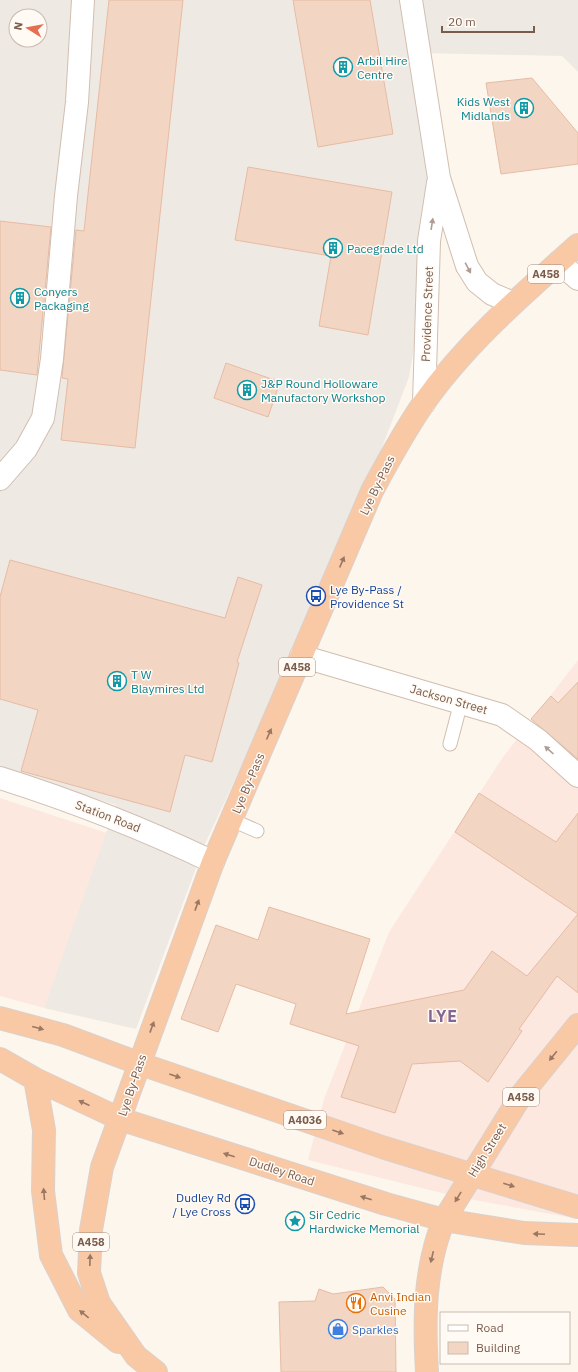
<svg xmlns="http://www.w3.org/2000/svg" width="578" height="1372" font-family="'IBM Plex Sans',sans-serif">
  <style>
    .commercial { fill: #fde8e0 }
    .industrial { fill: #efe9e4; fill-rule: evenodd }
    .building { fill: #f3d5c3; stroke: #e6bba3 }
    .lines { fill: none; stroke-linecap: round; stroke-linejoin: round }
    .service-casing { stroke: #d1beb0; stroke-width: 15 }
    .minor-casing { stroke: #d1beb0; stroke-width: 24 }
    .trunk-casing { stroke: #dad1cd; stroke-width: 24 }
    .service { stroke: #fff; stroke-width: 13 }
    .minor { stroke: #fff; stroke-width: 22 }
    .trunk { stroke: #f9c8a4; stroke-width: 22 }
    .oneway { fill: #af9d94 }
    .oneway2 { fill: #9a7763 }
    .labels { text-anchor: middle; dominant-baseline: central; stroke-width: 3; stroke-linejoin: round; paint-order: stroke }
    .shield { fill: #fffaf3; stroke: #a28b7f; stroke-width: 1 }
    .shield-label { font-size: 11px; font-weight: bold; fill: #7a5c4d }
    .culture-label { font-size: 12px; fill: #0d838f; stroke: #fffaf3; text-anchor: start }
    .street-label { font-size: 12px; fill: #7a5c4d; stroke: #fffaf3 }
    .transit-label { font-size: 12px; fill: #164399; stroke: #fffaf3; text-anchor: start }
    .food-label { font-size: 12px; fill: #c56008; stroke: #fffaf3; text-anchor: start }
    .shop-label { font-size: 12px; fill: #366cbe; stroke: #fffaf3; text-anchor: start }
    .district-label { font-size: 16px; font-weight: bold; letter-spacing: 1px; fill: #846695; stroke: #fffaf3 }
  </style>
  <rect width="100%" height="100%" fill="#fdf6ec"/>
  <path class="commercial" d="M578 660V1219L458 1197 308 1160 324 1099 389 932 503 757Z
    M0 798 110 834 44 1008 0 996Z"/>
  <path class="industrial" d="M0 0H578V72L562 56 420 53 439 201 409 377 348 536 205 844 136 1029 44 1008 116 805 0 769ZM16 16H40V40H16Z"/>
  <path class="building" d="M109 0H183L135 448 61 440 68 379 62 378 76 230 84 231Z
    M293 0H370L393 134 318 147Z
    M532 78 578 133V164L501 174 486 83Z
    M248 167 392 192 368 335 319 326 331 256 235 240Z
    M0 221 51 227 37 375 0 370Z
    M226 363 280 382 268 417 214 398Z
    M10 560 225 618 238 577 262 585 237 662 239 663 212 762 185 755 170 812 21 771 38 710 0 699V597Z
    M578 682V759L531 719 551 696 558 703Z
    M479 793 556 842 578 813V993L557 976 519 1029 522 1031 488 1082 460 1061 412 1064 395 1113 341 1097 359 1046 290 1024 296 1004 236 984 218 1032 181 1019 216 925 258 940 269 907 370 939 346 1014 464 990 492 951 527 976 578 914 455 832Z
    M383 1287 395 1299 396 1372H281L279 1302 315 1301 319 1289 333 1294Z"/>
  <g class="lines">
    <g class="service-casing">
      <path id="service" d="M450 744 461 702
        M232 820 257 831"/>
    </g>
    <g class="minor-casing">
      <path id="minor" d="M411 0 439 178 467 266 477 282 492 294 513 303
        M559 262 578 279
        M424 403 429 241 438 183
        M0 479 26 449 43 418 52 359 66 196 77 102 83 0
        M301 656 502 715 538 740 578 776
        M0 778C73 801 144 829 213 862"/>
    </g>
    <g class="trunk-casing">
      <path id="trunk" d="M0 1018 63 1035 138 1063 385 1148 578 1207
        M0 1059 35 1079 120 1119 386 1204 444 1220 524 1233 578 1235
        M35 1079 44 1130 43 1191 51 1255 79 1310 118 1342
        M156 1372 136 1356 99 1303 89 1273 91 1230 102 1167 213 862 372 491C388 461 404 432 423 404 466 343 523 294 578 245
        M427 1372C424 1321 424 1268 444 1220L522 1094 578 1025"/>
    </g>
    <use href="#service" class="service"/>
    <use href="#minor" class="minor"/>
    <use href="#trunk" class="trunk"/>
  </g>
  <defs><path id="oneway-solid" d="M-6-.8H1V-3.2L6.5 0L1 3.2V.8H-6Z"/></defs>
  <g class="oneway">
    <use href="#oneway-solid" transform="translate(432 224) rotate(-81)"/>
    <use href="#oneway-solid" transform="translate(468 268) rotate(62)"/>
    <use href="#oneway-solid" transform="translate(549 750) rotate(-138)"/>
  </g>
  <g class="oneway2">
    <use href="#oneway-solid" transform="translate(342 562) rotate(-67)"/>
    <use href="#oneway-solid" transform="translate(269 734) rotate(-66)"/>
    <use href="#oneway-solid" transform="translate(197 905) rotate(-70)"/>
    <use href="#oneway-solid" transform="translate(152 1027) rotate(-70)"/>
    <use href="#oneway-solid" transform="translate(38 1028) rotate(15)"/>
    <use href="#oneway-solid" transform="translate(553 1056) rotate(129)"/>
    <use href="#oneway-solid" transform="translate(175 1076) rotate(19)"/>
    <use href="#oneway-solid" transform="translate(84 1103) rotate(-156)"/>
    <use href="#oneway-solid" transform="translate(338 1132) rotate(19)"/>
    <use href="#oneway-solid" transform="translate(229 1155) rotate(-162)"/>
    <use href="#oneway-solid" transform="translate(509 1185) rotate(17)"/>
    <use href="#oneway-solid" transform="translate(44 1194) rotate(-95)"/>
    <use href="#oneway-solid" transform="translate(458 1197) rotate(121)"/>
    <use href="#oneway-solid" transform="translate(366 1198) rotate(-162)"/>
    <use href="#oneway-solid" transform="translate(539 1234) rotate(-177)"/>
    <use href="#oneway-solid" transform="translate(432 1257) rotate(103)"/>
    <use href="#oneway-solid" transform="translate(90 1260) rotate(-88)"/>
    <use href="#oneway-solid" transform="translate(84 1314) rotate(-141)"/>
  </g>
  <defs>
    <g id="building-ring" transform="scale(1)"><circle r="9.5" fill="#fffaf3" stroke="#0f9aa8" stroke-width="1.5"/><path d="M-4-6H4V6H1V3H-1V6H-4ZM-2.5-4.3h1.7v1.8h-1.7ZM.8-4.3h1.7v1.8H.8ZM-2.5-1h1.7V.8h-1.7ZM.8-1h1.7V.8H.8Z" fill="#0f9aa8"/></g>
    <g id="bus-ring" transform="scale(1)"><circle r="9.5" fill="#fffaf3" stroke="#1a4fb4" stroke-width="1.5"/><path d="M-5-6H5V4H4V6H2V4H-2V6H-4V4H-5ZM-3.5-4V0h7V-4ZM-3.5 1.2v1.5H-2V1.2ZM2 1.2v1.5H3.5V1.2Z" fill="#1a4fb4"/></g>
    <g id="sight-ring" transform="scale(1)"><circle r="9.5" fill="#fffaf3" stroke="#0f9aa8" stroke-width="1.5"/><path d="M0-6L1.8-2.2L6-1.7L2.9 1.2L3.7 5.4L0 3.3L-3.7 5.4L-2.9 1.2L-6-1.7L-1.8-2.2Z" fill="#0f9aa8"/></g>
    <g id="restaurant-ring" transform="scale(1)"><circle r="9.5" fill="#fffaf3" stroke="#e8710a" stroke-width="1.5"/><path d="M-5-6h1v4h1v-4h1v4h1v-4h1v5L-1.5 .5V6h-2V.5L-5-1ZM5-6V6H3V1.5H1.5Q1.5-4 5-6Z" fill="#e8710a"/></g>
    <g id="shop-ring" transform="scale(1)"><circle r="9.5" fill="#fffaf3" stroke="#3f7fe0" stroke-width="1.5"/><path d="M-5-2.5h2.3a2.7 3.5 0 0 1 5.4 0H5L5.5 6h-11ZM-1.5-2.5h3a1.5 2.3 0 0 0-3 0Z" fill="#3f7fe0"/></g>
  </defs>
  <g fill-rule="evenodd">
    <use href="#building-ring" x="343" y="67"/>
    <use href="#building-ring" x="524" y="108"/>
    <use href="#building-ring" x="333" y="248"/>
    <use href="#building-ring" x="20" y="298"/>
    <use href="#building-ring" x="247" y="390"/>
    <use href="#bus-ring" x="316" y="596"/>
    <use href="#building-ring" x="117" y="681"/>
    <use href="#bus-ring" x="245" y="1204"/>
    <use href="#sight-ring" x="295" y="1221"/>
    <use href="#restaurant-ring" x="356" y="1303"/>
    <use href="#shop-ring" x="338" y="1329"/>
  </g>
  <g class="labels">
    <g class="shield">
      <rect x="528" y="265" width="36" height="18" rx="3"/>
      <rect x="279" y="658" width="36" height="18" rx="3"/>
      <rect x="503" y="1088" width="36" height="18" rx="3"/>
      <rect x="284" y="1111" width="42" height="18" rx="3"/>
      <rect x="73" y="1233" width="36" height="18" rx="3"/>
    </g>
    <g class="shield-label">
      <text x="546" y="274">A458</text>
      <text x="297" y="667">A458</text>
      <text x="521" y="1097">A458</text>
      <text x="305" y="1120">A4036</text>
      <text x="91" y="1242">A458</text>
    </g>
    <g class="culture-label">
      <text x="357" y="60">Arbil Hire<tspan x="357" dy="14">Centre</tspan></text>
      <text x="510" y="101" text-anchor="end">Kids West<tspan x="510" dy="14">Midlands</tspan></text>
      <text x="347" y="248">Pacegrade Ltd</text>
      <text x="34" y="291">Conyers<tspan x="34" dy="14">Packaging</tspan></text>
      <text x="261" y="383">J&amp;P Round Holloware<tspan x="261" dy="14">Manufactory Workshop</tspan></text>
      <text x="131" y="674">T W<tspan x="131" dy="14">Blaymires Ltd</tspan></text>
      <text x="309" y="1214">Sir Cedric<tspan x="309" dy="14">Hardwicke Memorial</tspan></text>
    </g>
    <g class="street-label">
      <text transform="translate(427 314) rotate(-88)">Providence Street</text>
      <text transform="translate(377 485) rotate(-64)">Lye By-Pass</text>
      <text transform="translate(449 699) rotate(16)">Jackson Street</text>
      <text transform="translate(248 783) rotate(-67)">Lye By-Pass</text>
      <text transform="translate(108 816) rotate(21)">Station Road</text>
      <text transform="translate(132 1085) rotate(-71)">Lye By-Pass</text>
      <text transform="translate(487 1150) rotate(-58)">High Street</text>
      <text transform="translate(282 1171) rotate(18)">Dudley Road</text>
    </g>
    <g class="transit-label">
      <text x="330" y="589">Lye By-Pass /<tspan x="330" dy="14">Providence St</tspan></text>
      <text x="231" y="1197" text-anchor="end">Dudley Rd<tspan x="231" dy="14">/ Lye Cross</tspan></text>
    </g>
    <g class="food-label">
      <text x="370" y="1296">Anvi Indian<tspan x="370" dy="14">Cusine</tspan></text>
    </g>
    <g class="shop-label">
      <text x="352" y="1329">Sparkles</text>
    </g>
    <g class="district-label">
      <text x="443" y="1016">LYE</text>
    </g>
  </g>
  <rect x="440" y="1312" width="130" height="52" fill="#fffaf3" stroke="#cabbb1"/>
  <rect x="448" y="1325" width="20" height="6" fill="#ffffff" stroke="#cabbb1"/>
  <text x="476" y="1332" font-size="12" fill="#7a5c4d">Road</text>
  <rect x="448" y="1342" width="20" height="12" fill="#f3d5c3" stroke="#cabbb1"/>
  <text x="476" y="1352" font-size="12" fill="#7a5c4d">Building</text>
  <g transform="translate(28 28) rotate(281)"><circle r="19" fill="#fffaf3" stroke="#cabbb1"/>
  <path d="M0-3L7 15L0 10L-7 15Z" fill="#e76f51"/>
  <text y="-6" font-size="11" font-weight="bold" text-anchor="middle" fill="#7a5c4d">N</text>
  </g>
  <path d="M442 26v6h92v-6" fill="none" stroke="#7a5c4d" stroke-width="2"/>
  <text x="448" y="26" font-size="12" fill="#7a5c4d" stroke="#fffaf3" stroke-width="3" paint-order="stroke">20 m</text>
</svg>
